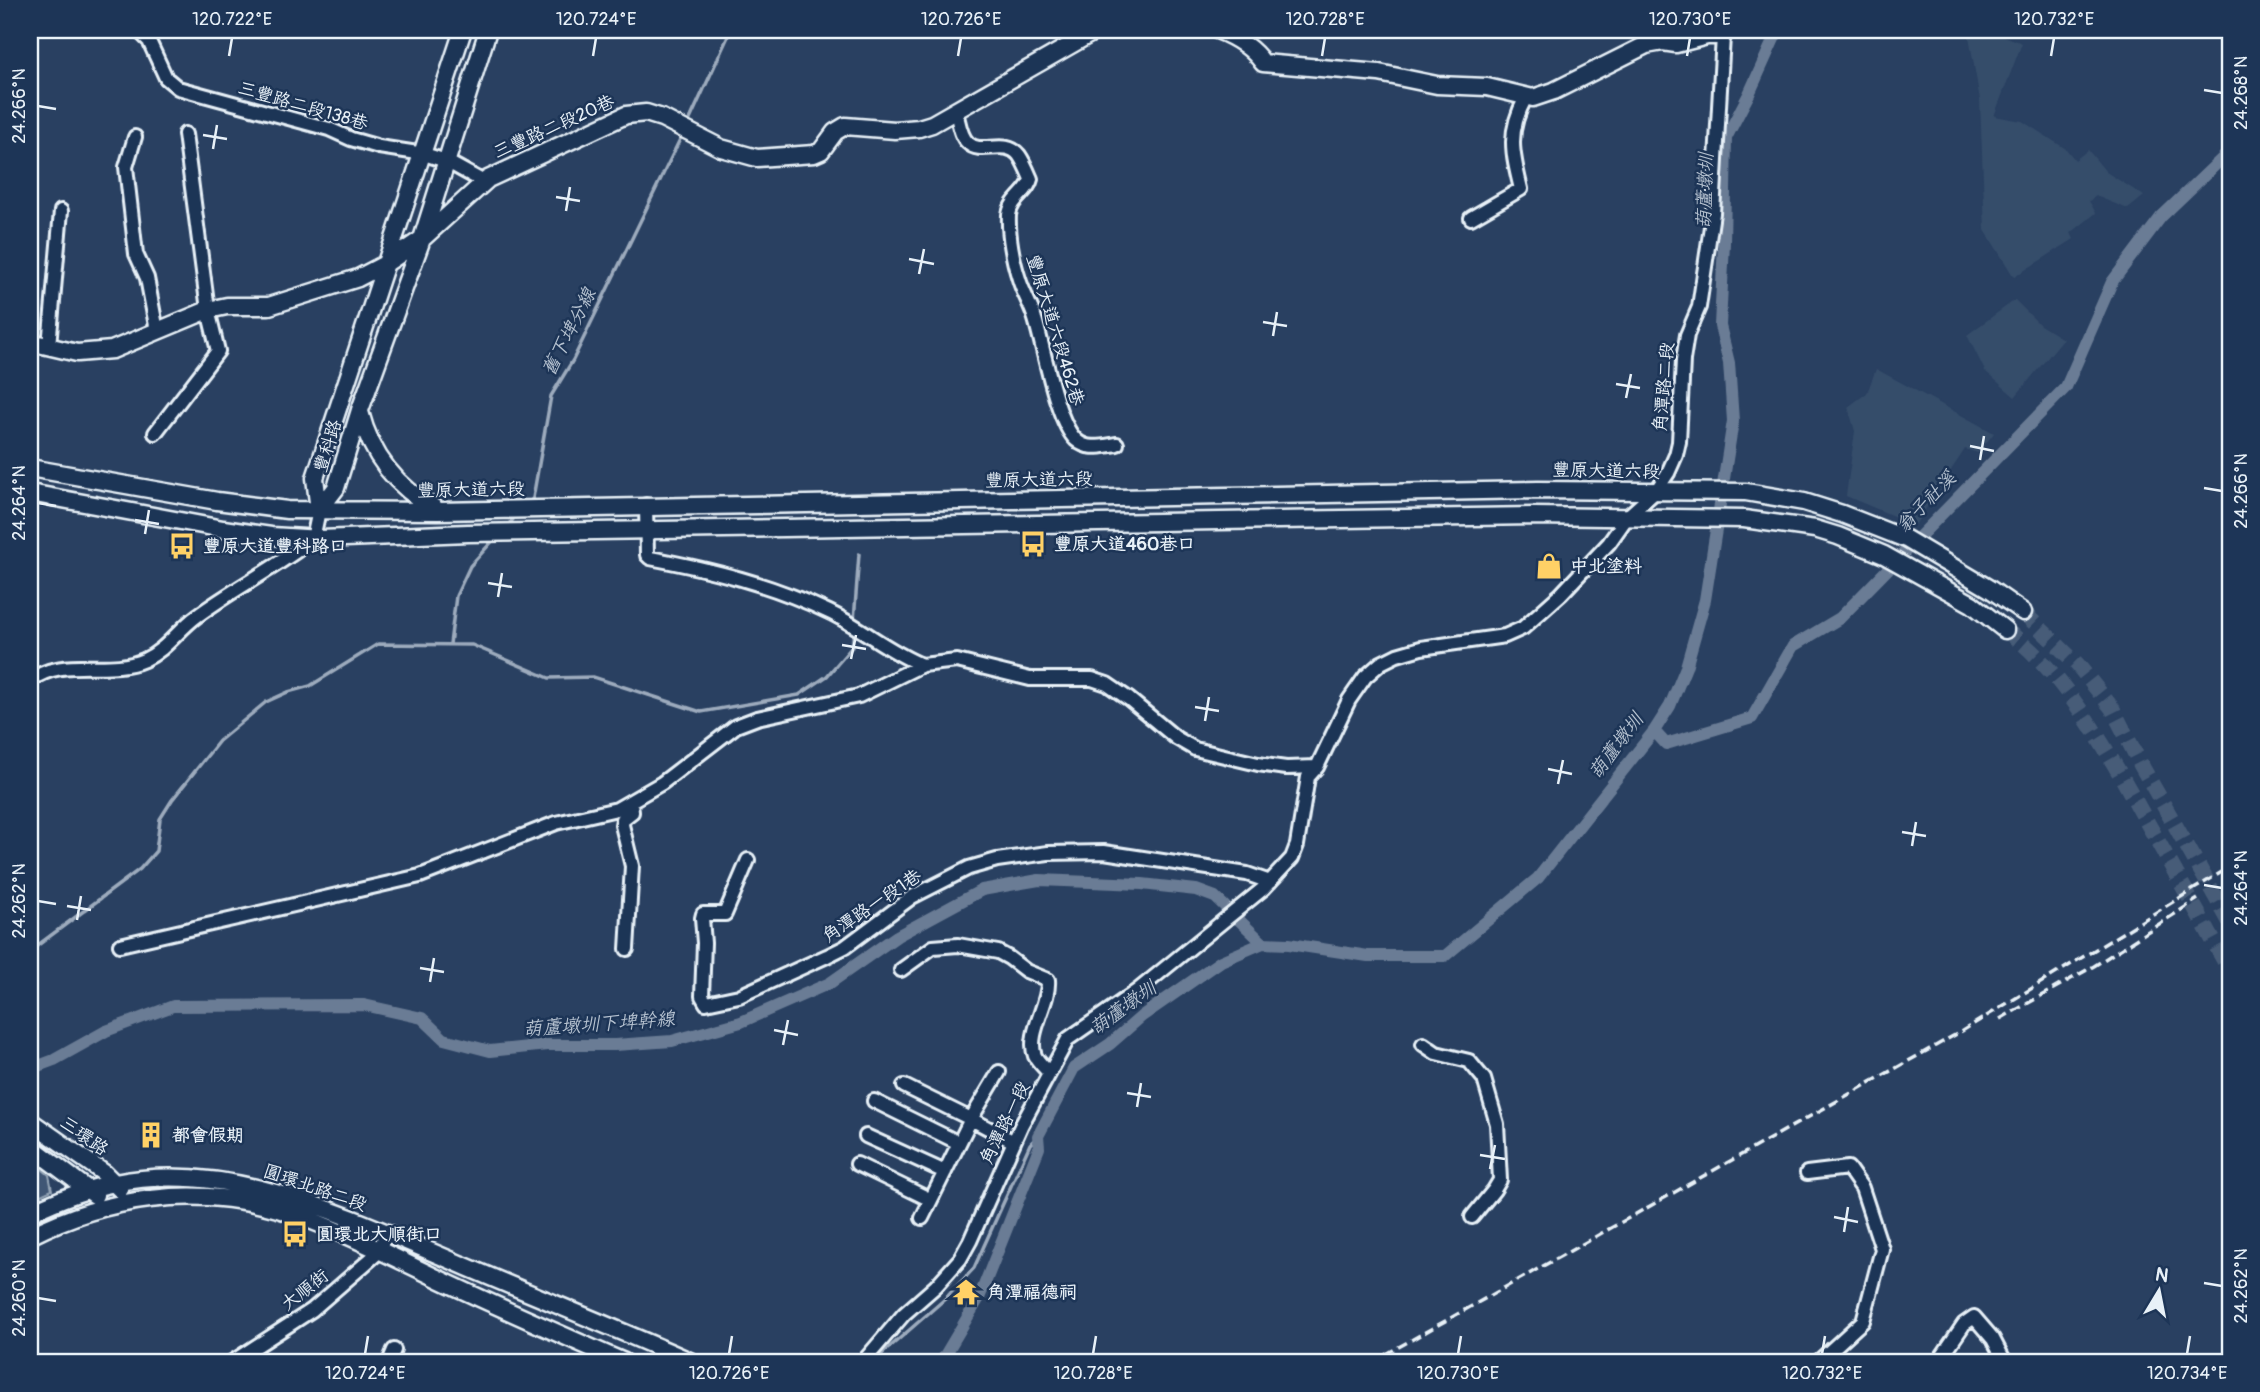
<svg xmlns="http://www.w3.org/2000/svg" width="2260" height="1392" font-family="Pangolin,'LXGW WenKai TC',sans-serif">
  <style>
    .built { fill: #364d6b }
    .green { fill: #415774; stroke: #94a4b6; stroke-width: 2 }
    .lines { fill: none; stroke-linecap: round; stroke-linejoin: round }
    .stream { stroke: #9dabbd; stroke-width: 3.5 }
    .canal { stroke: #6b7c95; stroke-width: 12 }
    .tertiary-tunnel { stroke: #465b78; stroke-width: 16; stroke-dasharray: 16 8; stroke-linecap: butt }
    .minor-casing { stroke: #e8f1f8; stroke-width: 18 }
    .tertiary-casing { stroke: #e8f1f8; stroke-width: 21 }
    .minor { stroke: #1d3557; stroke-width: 12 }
    .tertiary { stroke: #1d3557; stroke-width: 16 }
    .rail { stroke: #e8f1f8; stroke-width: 3.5; stroke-dasharray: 10 5; stroke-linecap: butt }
    .ticks { fill: none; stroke: #e8f1f8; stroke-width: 2.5 }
    .labels { text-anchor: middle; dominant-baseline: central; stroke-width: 5; stroke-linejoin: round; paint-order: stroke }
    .street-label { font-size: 18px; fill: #e8f1f8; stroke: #1d3557 }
    .poi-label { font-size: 18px; font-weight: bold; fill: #e8f1f8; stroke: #1d3557; text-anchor: start }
    .water-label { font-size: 19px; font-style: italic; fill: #b6c2d0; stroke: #1d3557 }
    .neatline { fill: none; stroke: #e8f1f8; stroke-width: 2.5 }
    .ticks-label { font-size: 18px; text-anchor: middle; fill: #e8f1f8 }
  </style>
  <rect width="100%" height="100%" fill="#294061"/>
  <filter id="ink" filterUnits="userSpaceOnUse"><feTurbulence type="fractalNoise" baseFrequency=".0143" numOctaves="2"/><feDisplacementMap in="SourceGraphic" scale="14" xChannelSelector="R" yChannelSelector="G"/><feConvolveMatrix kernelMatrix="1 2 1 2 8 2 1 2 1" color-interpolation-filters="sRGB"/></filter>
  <g filter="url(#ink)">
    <path class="built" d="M1968 30H1989L2022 43 1994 116 2022 121 2066 149 2075 160 2088 150 2106 172 2144 196 2128 209 2096 196 2089 201 2096 213 2071 233 2074 239 2014 277 1985 230 1980 100Z
      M2015 300 2040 325 2063 339 2015 397 1985 371 1967 335Z
      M1876 369 1994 433 1978 453 1965 449 1915 525 1846 496 1855 431 1848 407 1867 393Z"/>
    <path class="green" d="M30 1159 49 1175 52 1190 30 1200Z"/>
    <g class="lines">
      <path class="stream" d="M687 126 731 30
        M528 504 533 498 551 396 573 360 683 133
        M506 527 518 514
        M854 621 859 554
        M450 644 456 596 470 566 496 537
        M30 951 140 869 156 851 160 819 172 800 219 741 266 702 288 692 310 686 378 644 472 645 549 678 593 677 701 712 799 695 827 676 852 647 854 629
        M876 1362 883 1353 946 1298 974 1268 1030 1144 1038 1136"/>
      <path class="canal" d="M1654 731 1666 744 1752 718 1793 646 1840 618 2066 387 2112 282 2161 217 2230 151
        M30 1069 54 1060 106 1031 173 1006 364 1005 422 1018 444 1039 490 1051 547 1045H615L672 1041 741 1022 830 983 897 936 982 890 1039 880 1142 884 1196 890 1215 897 1263 943
        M941 1362 979 1298 1039 1148 1038 1136 1074 1068 1110 1044 1142 1016 1221 961 1263 943 1289 944 1368 956H1445L1538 878 1654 731 1670 706 1686 667 1705 600 1733 421 1729 363 1720 326 1724 243 1726 138 1749 94 1778 30"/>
      <path class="tertiary-tunnel" d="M2023 612 2077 664 2112 708 2141 765 2230 922
        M2005 630C2066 670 2116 767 2152 831 2178 877 2204 924 2230 971"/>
      <g class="minor-casing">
        <path id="minor" d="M138 30 149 41 166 78 178 88 329 129 351 139 379 147 424 154 446 161 484 182
          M956 112C959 122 960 136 968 143 981 156 1005 138 1019 155 1024 162 1028 172 1031 179 1028 193 1011 198 1009 215 1008 234 1013 261 1019 279 1023 293 1031 305 1035 319 1044 348 1056 421 1076 440 1088 451 1103 446 1117 444
          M135 137 126 167 136 254 147 278 157 331
          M1471 218 1521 189C1512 152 1507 132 1526 97
          M49 346 61 211
          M155 433 218 351 208 310 185 134
          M646 505 647 555 650 558C713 570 770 584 829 612 861 627 889 652 922 665
          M30 681C62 655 108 676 144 660 166 650 178 630 197 616 235 588 276 568 313 539L319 510
          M748 860 725 914H703L702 918 704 943 702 996 706 1003 739 996 827 956 845 947 912 897 969 868 997 860 1048 853 1104 852 1247 874 1270 882
          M120 945 420 876 556 823 617 809 662 783 736 726 757 718 859 696 922 665 957 661 1030 679H1092L1107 684 1129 699 1176 738 1195 749 1258 764 1286 768 1317 767
          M627 949 632 866 622 825 623 819 632 812 631 803
          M901 970 933 947 958 945 998 952 1009 958 1026 971 1048 980C1050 1003 1026 1034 1035 1056 1038 1062 1045 1068 1049 1073
          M1423 1044 1436 1053 1469 1061 1484 1079 1497 1124 1500 1180 1494 1190 1472 1217
          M904 1086 971 1119 999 1072
          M874 1101 959 1143
          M866 1136 945 1172
          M857 1164 931 1200
          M1807 1173 1848 1168 1862 1188 1882 1249 1863 1321 1818 1362
          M922 1218 971 1119 1014 1142
          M232 1362 312 1310 380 1251 385 1233
          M389 1362 394 1350
          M863 1362 904 1314 936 1286 960 1259 970 1241 1021 1126 1068 1039 1137 991 1264 888 1292 858 1297 845 1308 777 1317 767 1349 700 1365 677 1381 663 1397 655 1421 648 1505 636 1523 628 1561 594 1609 543 1628 516 1656 491 1668 473 1676 455 1679 442 1683 360 1687 335 1699 307 1713 213 1723 36
          M1938 1362 1964 1324 1974 1317 1993 1339 2005 1362"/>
      </g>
      <g class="tertiary-casing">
        <path id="tertiary" d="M1217 30C1235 37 1252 47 1263 63L1379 73 1437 85 1487 87 1533 98 1554 91 1646 45 1663 42 1676 44 1707 36H1723L1726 30
          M30 342 77 353 112 350 208 310 227 306H269L358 278 385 264 422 239 488 179 626 115 646 113 662 118 721 148 757 158 814 154 821 151 835 132 845 126 895 130 919 128 932 124 1097 30
          M360 412C371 455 397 488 436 509
          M30 468 217 501 287 510 438 511 1538 490 1746 492 1804 502 1842 514 1906 539 1990 589 2023 612
          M30 493 223 529 271 536 321 539 468 533 1534 516 1744 519 1815 529 1838 536 1884 555 1972 604 2005 630
          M319 510 336 488 360 410 422 239 488 30
          M319 510 315 478 463 30
          M30 1121 104 1173 120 1189
          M30 1146 95 1195
          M30 1213C57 1200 85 1189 115 1183 235 1158 359 1222 467 1267 542 1299 618 1329 692 1362
          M30 1236C106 1197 195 1185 278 1209 333 1226 387 1254 439 1279 500 1308 562 1335 624 1362"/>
      </g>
      <use href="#minor" class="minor"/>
      <use href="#tertiary" class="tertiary"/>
      <path class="rail" d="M2000 1019 2094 966 2198 899
        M1372 1362 1962 1031 2230 867"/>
    </g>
  </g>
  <path class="ticks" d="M229 56 232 38M593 56 596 38M958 56 961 38M1322 56 1325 38M1687 56 1690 38M2051 56 2054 38M2204 90 2222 93M38 106 56 109M203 135 227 139M213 149 217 125M556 197 580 201M566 211 570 187M909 259 934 264M919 274 924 249M1263 322 1287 326M1273 336 1277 312M1616 384 1640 388M1626 398 1631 374M1970 446 1994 451M1980 460 1984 436M2204 488 2222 491M38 503 56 506M135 520 159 524M145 534 149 510M488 583 512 587M498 597 502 573M842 645 866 649M851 659 856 635M1195 707 1219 711M1205 721 1209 697M1548 769 1572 774M1558 784 1563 760M1902 832 1926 836M1912 846 1916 822M2204 885 2222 888M38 901 56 904M67 906 91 910M77 920 81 896M420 968 444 972M430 982 434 958M774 1030 798 1035M783 1045 788 1020M1127 1093 1151 1097M1137 1107 1141 1083M1480 1155 1505 1159M1490 1169 1495 1145M1834 1217 1858 1222M1844 1232 1848 1207M2204 1283 2222 1286M38 1298 56 1301M365 1354 368 1336M729 1354 732 1336M1093 1354 1096 1336M1458 1354 1461 1336M1822 1354 1825 1336M2187 1354 2190 1336"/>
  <defs>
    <g id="bus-bare" transform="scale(2.1)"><path d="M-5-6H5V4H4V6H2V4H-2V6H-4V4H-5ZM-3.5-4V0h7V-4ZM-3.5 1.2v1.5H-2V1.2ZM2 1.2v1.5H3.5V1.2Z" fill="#ffd166" stroke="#1d3557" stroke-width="2.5" paint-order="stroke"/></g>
    <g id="shop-bare" transform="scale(2.1)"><path d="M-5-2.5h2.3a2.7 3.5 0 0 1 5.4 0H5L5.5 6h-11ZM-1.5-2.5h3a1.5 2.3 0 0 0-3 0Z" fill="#ffd166" stroke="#1d3557" stroke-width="2.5" paint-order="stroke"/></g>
    <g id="building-bare" transform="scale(2.1)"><path d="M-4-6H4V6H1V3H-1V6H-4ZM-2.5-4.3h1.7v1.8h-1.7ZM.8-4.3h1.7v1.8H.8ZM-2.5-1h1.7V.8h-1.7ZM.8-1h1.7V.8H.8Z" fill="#ffd166" stroke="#1d3557" stroke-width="2.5" paint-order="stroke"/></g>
    <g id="temple-bare" transform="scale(2.1)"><path d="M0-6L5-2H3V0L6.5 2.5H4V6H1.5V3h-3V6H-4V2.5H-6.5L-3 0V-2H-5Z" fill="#ffd166" stroke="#1d3557" stroke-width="2.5" paint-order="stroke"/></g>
  </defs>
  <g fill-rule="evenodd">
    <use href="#bus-bare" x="1033" y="544"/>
    <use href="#bus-bare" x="182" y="546"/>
    <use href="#shop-bare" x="1549" y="566"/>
    <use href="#building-bare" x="151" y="1135"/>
    <use href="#bus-bare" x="295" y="1234"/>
    <use href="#temple-bare" x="966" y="1292"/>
  </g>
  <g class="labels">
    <g class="street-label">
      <text transform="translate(303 106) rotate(16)">三豐路二段138巷</text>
      <text transform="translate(554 127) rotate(-24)">三豐路二段20巷</text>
      <text transform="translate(1055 330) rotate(73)">豐原大道六段462巷</text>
      <text transform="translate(1664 387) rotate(-85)">角潭路二段</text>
      <text transform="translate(328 446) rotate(-73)">豐科路</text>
      <text transform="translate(1606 471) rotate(1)">豐原大道六段</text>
      <text transform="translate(1039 480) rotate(-1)">豐原大道六段</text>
      <text transform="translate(471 490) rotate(-1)">豐原大道六段</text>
      <text transform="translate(872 906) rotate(-34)">角潭路一段1巷</text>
      <text transform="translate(1005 1123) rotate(-64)">角潭路一段</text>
      <text transform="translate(84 1136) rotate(35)">三環路</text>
      <text transform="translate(315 1188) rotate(19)">圓環北路二段</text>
      <text transform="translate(305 1290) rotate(-38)">大順街</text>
    </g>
    <g class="poi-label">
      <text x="1054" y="544">豐原大道460巷口</text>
      <text x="203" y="546">豐原大道豐科路口</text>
      <text x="1570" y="566">中北塗料</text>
      <text x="172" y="1135">都會假期</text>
      <text x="316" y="1234">圓環北大順街口</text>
      <text x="987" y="1292">角潭福德祠</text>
    </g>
    <g class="water-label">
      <text transform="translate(1705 191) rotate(-88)">葫蘆墩圳</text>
      <text transform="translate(569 332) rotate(-63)">舊下埤分線</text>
      <text transform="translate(1926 502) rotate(-46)">翁子社溪</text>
      <text transform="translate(1616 746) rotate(-53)">葫蘆墩圳</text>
      <text transform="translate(1123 1008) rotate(-36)">葫蘆墩圳</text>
      <text transform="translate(599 1024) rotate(-4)">葫蘆墩圳下埤幹線</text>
    </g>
  </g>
  <rect width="2260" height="1392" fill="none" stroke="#1d3557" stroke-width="77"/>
  <g transform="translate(2159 1291) rotate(10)" stroke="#1d3557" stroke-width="5" paint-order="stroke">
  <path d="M0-5L12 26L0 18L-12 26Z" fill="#e8f1f8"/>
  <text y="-10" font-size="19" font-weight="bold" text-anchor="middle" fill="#e8f1f8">N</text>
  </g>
  <rect x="38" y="38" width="2184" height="1316" class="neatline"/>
  <g class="ticks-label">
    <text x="232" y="25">120.722°E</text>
    <text x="596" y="25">120.724°E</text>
    <text x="961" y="25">120.726°E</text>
    <text x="1325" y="25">120.728°E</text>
    <text x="1690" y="25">120.730°E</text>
    <text x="2054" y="25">120.732°E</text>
    <text transform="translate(2241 93) rotate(-90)" y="6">24.268°N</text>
    <text transform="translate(19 106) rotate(-90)" y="6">24.266°N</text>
    <text transform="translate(2241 491) rotate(-90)" y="6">24.266°N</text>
    <text transform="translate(19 503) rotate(-90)" y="6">24.264°N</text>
    <text transform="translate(2241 888) rotate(-90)" y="6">24.264°N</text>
    <text transform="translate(19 901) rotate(-90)" y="6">24.262°N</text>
    <text transform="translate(2241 1286) rotate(-90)" y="6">24.262°N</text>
    <text transform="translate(19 1298) rotate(-90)" y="6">24.260°N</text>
    <text x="365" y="1379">120.724°E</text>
    <text x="729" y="1379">120.726°E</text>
    <text x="1093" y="1379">120.728°E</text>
    <text x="1458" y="1379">120.730°E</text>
    <text x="1822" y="1379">120.732°E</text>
    <text x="2187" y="1379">120.734°E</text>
  </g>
</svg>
